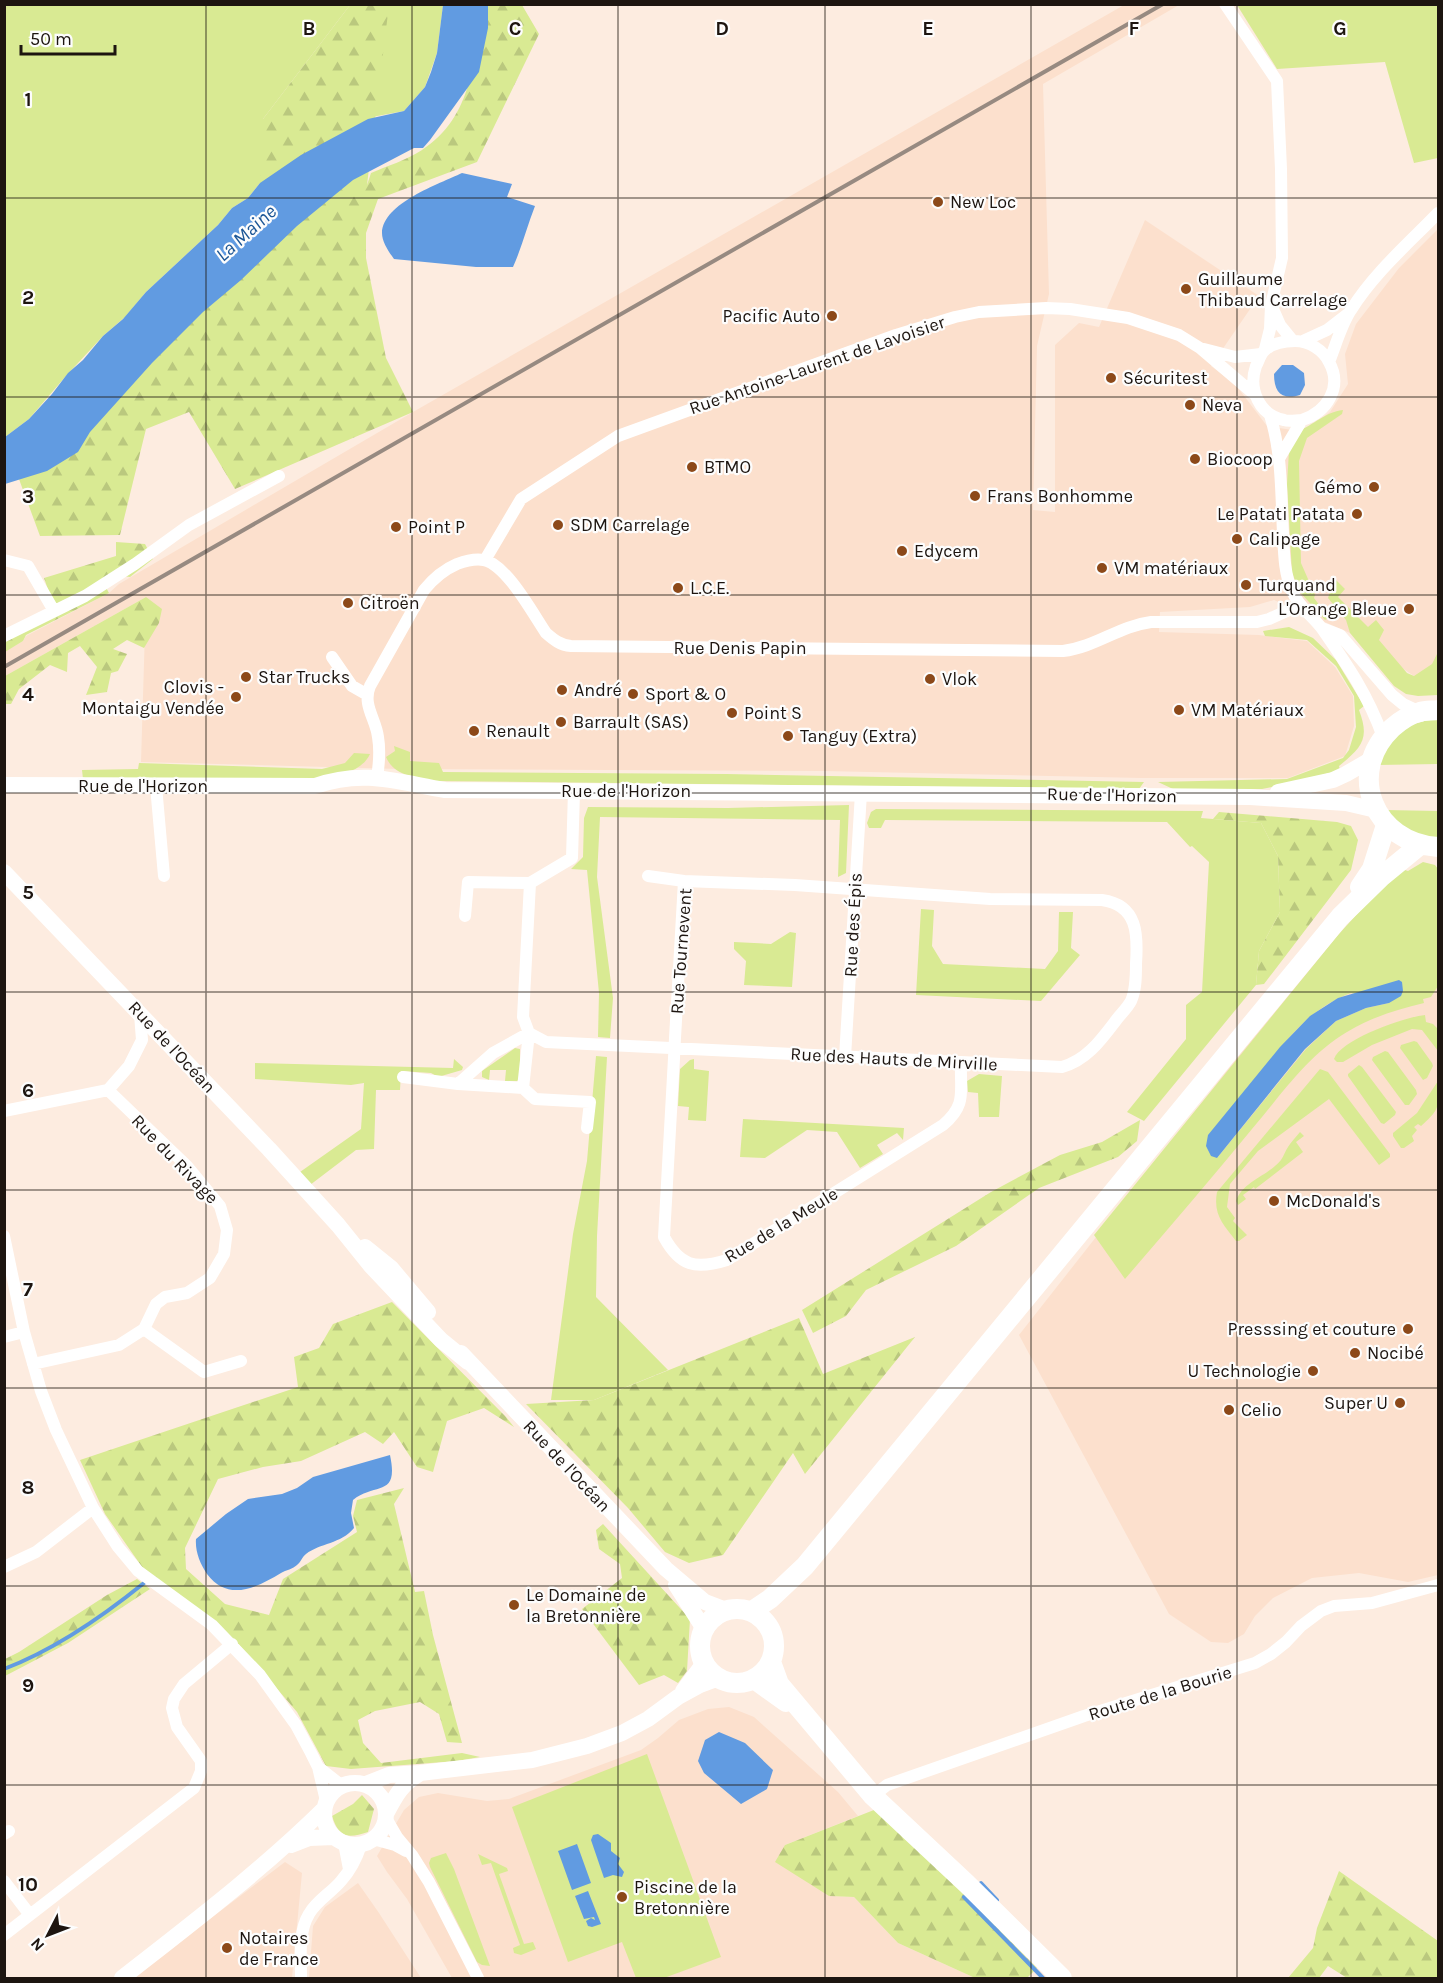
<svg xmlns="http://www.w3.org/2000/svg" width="1443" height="1983" font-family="Karla,sans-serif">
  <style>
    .built { fill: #fce0cd }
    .green { fill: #d9ea93; fill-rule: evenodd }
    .forest { fill: url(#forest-firs) }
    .water { fill: #619be1 }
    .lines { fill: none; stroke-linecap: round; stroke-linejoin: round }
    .stream { stroke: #619be1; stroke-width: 4 }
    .street { stroke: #fff; stroke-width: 12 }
    .secondary { stroke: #fff; stroke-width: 16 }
    .primary { stroke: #fff; stroke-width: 20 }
    .rail { stroke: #978a81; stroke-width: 4 }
    .grid { fill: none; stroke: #1d1510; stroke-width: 1.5; stroke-opacity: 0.55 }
    .poi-dot { fill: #8c4919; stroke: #fdfdfd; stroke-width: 2 }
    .labels { text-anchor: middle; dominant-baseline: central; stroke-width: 4.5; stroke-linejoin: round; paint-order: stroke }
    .poi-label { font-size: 18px; fill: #1d1510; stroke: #fdfdfd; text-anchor: start }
    .street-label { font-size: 18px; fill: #1d1510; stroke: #fdfdfd }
    .water-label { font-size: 20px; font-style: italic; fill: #1c5696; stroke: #fdfdfd }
    .grid-label { font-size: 20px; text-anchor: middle; font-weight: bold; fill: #1d1510; stroke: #fdfdfd; stroke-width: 4.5; stroke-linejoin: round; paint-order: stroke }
  </style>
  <defs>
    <pattern id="forest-firs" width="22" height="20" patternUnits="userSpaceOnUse" patternTransform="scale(1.5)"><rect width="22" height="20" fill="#d9ea93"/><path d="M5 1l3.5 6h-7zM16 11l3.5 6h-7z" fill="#bac87e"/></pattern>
  </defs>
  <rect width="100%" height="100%" fill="#fdece0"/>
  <path class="built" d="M1124 5H1179L1043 84 1049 294 1037 346 1033 510 1055 512V345L1079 323 1099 327 1145 220 1259 296 1211 366 1235 384 1267 426 1298 431 1309 427 1330 412 1348 384 1345 354 1356 324 1399 268 1438 229V671L1414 676 1350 633 1274 600 1250 607 1160 612 1159 632 1259 635 1307 641 1335 667 1353 696 1354 726 1345 756 1288 778H1141L823 771 400 769 141 762 146 597 5 676 4 652 23 641 26 636 109 593 119 584 413 412Z
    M1408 871 1438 880V1575L1408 1582 1359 1573 1312 1578 1273 1598 1255 1616 1244 1634 1228 1643 1211 1642 1169 1614 1019 1335 1247 1045 1338 935Z
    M729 1707 754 1717 838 1792 858 1816 785 1845 829 1896 854 1897 898 1943 975 1978H452L407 1899 387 1872 377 1856 404 1810 419 1797 438 1793 487 1801 509 1799 641 1750 658 1738 679 1720 708 1709Z
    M285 1862 302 1873 292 1978H132Z
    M358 1883 379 1913 421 1978H309L313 1926 325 1907Z"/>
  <path class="green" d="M5 5H350L263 119 297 155 260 183 248 198 232 208 218 225 146 292 125 317 103 336 65 377 29 419 5 437Z
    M388 5H443L437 53 425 87 404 111 372 117Z
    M1237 5H1438V158L1414 163 1385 62 1277 69Z
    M1343 410 1342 414 1307 438 1299 461 1301 563 1315 595 1314 598 1329 618 1325 620 1300 592 1292 573 1287 484 1289 451 1298 431C1314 425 1325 412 1343 410Z
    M1336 580 1345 589 1338 597 1368 627 1376 620 1384 630 1379 640 1407 673 1414 676 1432 664 1438 652V695L1418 696 1406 694 1394 686 1350 633 1346 620 1328 598 1330 592 1327 588Z
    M1289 627 1313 638 1336 660 1364 706 1359 710C1370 739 1362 747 1339 766L1340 770 1293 783 1262 789H1173L1158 782 1287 779 1343 758 1349 750 1356 727 1354 696 1336 666 1307 640 1265 636 1263 631Z
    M1431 719H1438V764L1378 765 1387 746 1404 727Z
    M394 746 410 752V761L439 763 443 772 726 774 1144 782 1139 789 433 781C415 777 394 776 386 757L395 751Z
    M354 753 370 754C361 773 339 774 321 779H83L82 770 138 769 139 763 322 769 345 763Z
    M849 805 846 873 838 877 840 820 600 817 597 877 613 998 610 1038 598 1037 599 993 587 870 571 869 583 857 584 818 588 807 728 808Z
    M876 809 1203 811 1201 818 1261 823 1278 856 1280 912 1259 951 1256 985 1144 1121 1127 1112 1186 1039V1005L1202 992 1209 862 1192 846 1190 847 1167 822 885 820 881 828H869L867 823 871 812Z
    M1385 810 1438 811V842L1412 836Z
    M1423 862 1435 865 1438 869V986L1431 997 1423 999 1424 1003C1396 1010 1372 1017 1347 1032 1308 1055 1281 1095 1252 1129 1210 1180 1168 1229 1125 1279L1094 1235 1338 935 1399 868 1408 871ZM1351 993 1389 1003 1366 1008 1336 1021 1306 1049 1217 1158C1251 1097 1281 1019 1351 993Z
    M921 909 934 910 932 946 943 964 1045 969 1058 951 1059 912H1073L1071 948 1080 955 1041 1001 916 995Z
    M790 932 796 933 792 987 744 985 746 961 734 949V942L771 944Z
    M1425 1015 1426 1022 1433 1024 1438 1029V1051L1422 1030 1412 1029 1372 1045 1343 1062H1337L1334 1059C1341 1039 1405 1017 1425 1015Z
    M1414 1041 1417 1042 1432 1063 1433 1066 1427 1078 1423 1080 1400 1048 1401 1045Z
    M515 1048 520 1049V1079L517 1081H505L506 1070H490L489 1080 482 1077V1071Z
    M1385 1051 1388 1052 1416 1090 1417 1094 1409 1105H1405L1372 1060 1373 1057Z
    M596 1056 607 1057 597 1236 596 1297 668 1370 594 1400H551L573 1234 587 1161Z
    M454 1059 463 1067 462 1070 438 1077 431 1073 401 1071 400 1090H376L374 1149 356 1150 310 1185 300 1172 361 1129 364 1083 351 1085 255 1079V1063L453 1068Z
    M694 1059V1069L709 1071 706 1121 688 1120 689 1107 678 1106 680 1069 690 1060Z
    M1359 1065 1362 1067 1396 1112 1395 1115 1384 1124 1381 1123 1348 1076V1074Z
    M1320 1069 1328 1072 1390 1154V1157L1379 1165 1329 1099 1258 1151 1230 1184 1227 1207 1235 1218 1233 1221 1247 1235 1239 1241H1236C1223 1224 1213 1215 1217 1192Z
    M979 1074 1002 1076 999 1117H979L978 1093 968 1092 967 1081Z
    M1438 1081C1439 1105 1441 1109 1421 1126L1418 1124 1414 1127 1417 1130 1412 1136 1414 1141 1404 1148H1401L1393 1136V1133L1417 1113Z
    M743 1119 904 1128 903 1140 897 1133 877 1145 883 1154 860 1168 837 1132 807 1130 765 1158 740 1157Z
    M1300 1132 1304 1136 1296 1142 1303 1152 1255 1189 1254 1187 1243 1195 1246 1199 1238 1205 1236 1201C1243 1181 1268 1176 1281 1160 1284 1156 1285 1151 1288 1147 1291 1142 1296 1137 1300 1132Z
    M647 1754 721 1957 664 1978H636L622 1942 568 1962 512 1807Z
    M446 1853 454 1869 490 1966 482 1965 477 1962 430 1867 429 1863 431 1858Z
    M478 1854 507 1868 508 1871 499 1874 524 1944 533 1942 536 1949 521 1955 514 1953 513 1948 520 1945 491 1863 482 1865Z"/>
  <path class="forest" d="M350 5H389L367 185 371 173C387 166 407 160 422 150 473 117 475 59 479 5H522L539 34 477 162 378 199 366 233V258L386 358 413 412 235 489 189 412 146 429 120 535 40 536 16 471 257 240 263 119Z
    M116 542 145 544 153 559 130 577 109 574 102 580 109 593 26 635 23 641 5 652V642L54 607 44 578 116 556Z
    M146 597 162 609 159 623 144 648 127 640 113 649 127 654 118 671 111 673 107 692 86 695 97 667 80 646 68 653 67 672 50 665 19 689 11 704H5V676Z
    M1219 812 1337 822 1351 826 1358 840 1351 870 1264 984 1256 985 1259 951 1280 912 1278 856 1261 823 1213 819Z
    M1140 1120 1137 1141 1118 1157 1039 1188 956 1246 866 1290 846 1316 813 1333 802 1310 991 1192 1060 1155 1102 1142Z
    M392 1302 506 1417 514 1427 484 1408 447 1421 433 1472 417 1467 394 1432 383 1444 365 1432 301 1461 263 1467 218 1479 185 1548 186 1569 225 1604 269 1615 283 1579 357 1532 353 1516 357 1500 404 1488 394 1504 415 1592 424 1591 433 1635 462 1743 447 1742 439 1714 420 1702 375 1711 358 1720 363 1743 381 1763 462 1753 480 1757 457 1761 351 1769 326 1766 297 1712 235 1640 142 1567 105 1514 80 1460 298 1387 294 1357 319 1348 333 1324Z
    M799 1318 823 1374 915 1337 805 1474 793 1453 723 1555 689 1563 665 1552 628 1508 526 1404 594 1400Z
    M603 1524 690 1619 687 1671 678 1683 664 1675 639 1685 582 1609 622 1578 620 1564 599 1549 596 1530Z
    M137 1579 150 1589 68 1643 5 1676V1659L19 1652 107 1595Z
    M362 1795 374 1809 368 1832C349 1838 339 1839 332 1816L353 1804Z
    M879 1808 1037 1968 1027 1978H975L898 1943 854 1897 829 1896 775 1862 785 1845Z
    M1339 1871 1438 1941V1978H1347L1328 1966 1319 1978H1288L1313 1948 1317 1928Z"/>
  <path class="water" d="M443 5H488V28L479 72 430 140 423 148H414L353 180 297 226 241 280 203 312 152 363 90 432 78 452 47 471 5 484V437L29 419 52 394 68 373 83 360 103 336 123 319 146 292 218 225 232 208 248 198 260 183 301 155 368 119 404 111 425 87 431 72 437 53Z
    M462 173 512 184 507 197 535 206C527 226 522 247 513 267H476L394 259C389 252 382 242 382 233 383 203 439 184 462 173Z
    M1282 365H1293L1304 373 1305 385 1300 395C1282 400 1274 393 1274 374Z
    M1399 980 1402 982 1403 991 1401 996 1389 1003 1366 1008 1336 1021 1305 1049 1217 1158 1211 1156 1206 1146 1208 1135 1280 1047 1310 1016 1338 998Z
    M390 1455C399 1498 376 1482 353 1500L351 1513 354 1528C341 1544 320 1543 306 1554 302 1557 301 1562 297 1565 293 1569 286 1570 281 1573 256 1588 228 1602 207 1574 200 1564 195 1551 196 1539L226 1514 248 1499 282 1494 297 1488 313 1477Z
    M719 1732 745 1743 773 1770 767 1789 741 1804 704 1773 698 1761 705 1740Z
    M598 1834 611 1843V1851L620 1858 618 1864 624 1872 622 1877 613 1875 604 1878 591 1840 593 1835Z
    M577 1844 591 1883 572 1890 558 1851Z
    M588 1891 601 1924 592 1927 588 1926 586 1921 591 1918 595 1920 594 1917 584 1919 575 1896Z"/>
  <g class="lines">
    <path class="stream" d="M4 1669C54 1650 102 1617 144 1583
      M981 1883 997 1900
      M964 1897 1043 1978"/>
    <path class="street" d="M1225 4 1277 81 1281 169 1282 258 1271 305 1270 329 1265 349
      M1273 309 1280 325 1293 341
      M1303 341 1327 330 1349 313
      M1204 349 1235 357 1261 354
      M1329 362C1336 345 1341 325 1351 310 1374 273 1408 244 1438 213
      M1270 415C1282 453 1281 493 1283 533 1284 552 1284 573 1292 591 1299 608 1313 616 1323 630 1348 666 1368 695 1383 737
      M1280 457 1302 420C1327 412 1343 387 1329 362 1323 350 1309 341 1295 341 1285 341 1273 343 1265 350 1260 354 1259 361 1256 366 1248 389 1259 415 1284 420 1289 422 1296 420 1302 420
      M4 560 28 566 54 611
      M485 560 521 499 618 436 896 335 955 317 979 312 1046 308 1070 309 1128 318 1179 335 1200 348 1254 394
      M1322 628 1340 635 1392 695 1403 704 1420 712
      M4 636 85 596 135 564 189 525 279 476
      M332 657 352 686 366 694
      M377 777C379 765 380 749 378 737 376 719 362 705 370 686L424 590C433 579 443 570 457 564 465 561 474 558 484 560 507 565 533 614 546 633 554 640 560 645 571 646L1063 651C1096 647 1119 626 1151 622H1257L1269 619 1300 605
      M156 786 164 876
      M574 791 572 858 530 883 523 1017 529 1033 546 1042 1062 1067C1087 1060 1101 1040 1117 1019 1121 1014 1128 1007 1131 1001 1136 990 1136 976 1136 964 1138 935 1138 905 1102 900L990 899 795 885 684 881 675 1038 674 1058 664 1237C680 1266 695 1270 727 1260L943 1125C967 1105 960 1092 961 1064
      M648 876 684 881
      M465 916 468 882 530 883
      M845 1057 861 793
      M403 1077 458 1084 523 1088 529 1033 493 1053 458 1084
      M523 1088 535 1099 590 1102 587 1128
      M108 1090 129 1066 142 1040 140 1014
      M4 1111 108 1090 187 1166 220 1206 227 1230 224 1254 210 1278 187 1293 165 1297 156 1304 144 1329 119 1345 33 1364
      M4 1236 24 1332 41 1391 56 1430 93 1508 118 1547 138 1571 212 1625 260 1675 296 1725 311 1753 318 1767 326 1801
      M144 1329 204 1372 241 1361
      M4 1337 24 1332
      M4 1567 36 1552 93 1508
      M318 1767 341 1785
      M873 1796 887 1785 1084 1716 1255 1663 1271 1654 1286 1642 1301 1626 1321 1611 1334 1606 1372 1603 1438 1585
      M386 1818 397 1837 412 1855 429 1882 478 1978
      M4 1834 9 1831
      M373 1839 395 1845 406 1851
      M344 1843 349 1869
      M4 1881 30 1915
      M4 1935 194 1788 201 1771V1761L177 1727 172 1708 174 1699 184 1684 232 1644
      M301 1978C301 1958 298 1932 309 1914 316 1901 331 1893 341 1881 350 1871 357 1857 361 1845"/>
    <path class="secondary" d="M4 785 315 786C364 769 397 782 445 790L1250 797 1346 803 1376 810
      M1278 792 1333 780 1346 774 1372 759
      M4 872 269 1149 338 1225 371 1266 441 1340 468 1362
      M365 1247 391 1268 428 1312
      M461 1353 666 1569 705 1602 726 1610
      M676 1585 704 1629
      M683 1691 704 1663
      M324 1814a31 31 0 1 1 62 0a31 31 0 1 1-62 0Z
      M366 1784 389 1775 420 1773 532 1760 587 1746 622 1733 648 1719 678 1697 700 1685 719 1678
      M386 1814C396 1795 401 1785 419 1774
      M291 1845 309 1838 334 1837
      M122 1978C191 1924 261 1871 324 1809"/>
    <path class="primary" d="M1438 710C1433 711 1426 710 1420 712 1410 714 1400 721 1392 728 1345 773 1374 843 1438 847
      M1360 887 1372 869 1386 825
      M700 1646a37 37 0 1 1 74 0a37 37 0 1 1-74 0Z
      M752 1611 770 1599 805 1566 1340 917 1381 877 1420 845
      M771 1662 779 1684 873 1796 967 1884 1062 1978
      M754 1679 786 1702"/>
    <path class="rail" d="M4 667 1163 4"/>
  </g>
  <path class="grid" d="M206 4V1978M412 4V1978M618 4V1978M825 4V1978M1031 4V1978M1237 4V1978M4 198H1438M4 397H1438M4 595H1438M4 793H1438M4 992H1438M4 1190H1438M4 1388H1438M4 1586H1438M4 1785H1438"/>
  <g class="poi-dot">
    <circle cx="938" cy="202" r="6"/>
    <circle cx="1186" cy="289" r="6"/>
    <circle cx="832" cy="316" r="6"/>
    <circle cx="1111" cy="378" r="6"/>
    <circle cx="1190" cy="405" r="6"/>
    <circle cx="1195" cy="459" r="6"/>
    <circle cx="692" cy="467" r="6"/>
    <circle cx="1374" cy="487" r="6"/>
    <circle cx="975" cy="496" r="6"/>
    <circle cx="1357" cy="514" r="6"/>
    <circle cx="558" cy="525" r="6"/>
    <circle cx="396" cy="527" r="6"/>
    <circle cx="1237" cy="539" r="6"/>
    <circle cx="902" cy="551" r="6"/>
    <circle cx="1102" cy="568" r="6"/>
    <circle cx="1246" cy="585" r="6"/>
    <circle cx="678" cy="588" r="6"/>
    <circle cx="348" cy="603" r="6"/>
    <circle cx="1409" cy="609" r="6"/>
    <circle cx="246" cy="677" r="6"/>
    <circle cx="930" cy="679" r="6"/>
    <circle cx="562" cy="690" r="6"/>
    <circle cx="633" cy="694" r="6"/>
    <circle cx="236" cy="697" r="6"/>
    <circle cx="1179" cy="710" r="6"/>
    <circle cx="732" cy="713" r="6"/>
    <circle cx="561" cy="722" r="6"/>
    <circle cx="474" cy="731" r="6"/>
    <circle cx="788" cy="736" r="6"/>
    <circle cx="1274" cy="1201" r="6"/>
    <circle cx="1408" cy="1329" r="6"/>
    <circle cx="1355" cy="1353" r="6"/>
    <circle cx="1313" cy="1371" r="6"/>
    <circle cx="1400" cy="1403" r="6"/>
    <circle cx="1229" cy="1410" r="6"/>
    <circle cx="514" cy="1605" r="6"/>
    <circle cx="622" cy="1897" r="6"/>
    <circle cx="227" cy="1948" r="6"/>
  </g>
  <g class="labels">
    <g class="poi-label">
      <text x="950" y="202">New Loc</text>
      <text x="1198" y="279">Guillaume<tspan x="1198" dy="21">Thibaud Carrelage</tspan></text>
      <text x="820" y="316" text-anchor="end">Pacific Auto</text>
      <text x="1123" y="378">Sécuritest</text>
      <text x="1202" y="405">Neva</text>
      <text x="1207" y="459">Biocoop</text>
      <text x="704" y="467">BTMO</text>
      <text x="1362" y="487" text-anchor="end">Gémo</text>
      <text x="987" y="496">Frans Bonhomme</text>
      <text x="1345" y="514" text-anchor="end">Le Patati Patata</text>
      <text x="570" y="525">SDM Carrelage</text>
      <text x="408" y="527">Point P</text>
      <text x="1249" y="539">Calipage</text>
      <text x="914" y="551">Edycem</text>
      <text x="1114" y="568">VM matériaux</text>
      <text x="1258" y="585">Turquand</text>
      <text x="690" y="588">L.C.E.</text>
      <text x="360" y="603">Citroën</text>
      <text x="1397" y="609" text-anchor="end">L'Orange Bleue</text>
      <text x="258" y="677">Star Trucks</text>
      <text x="942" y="679">Vlok</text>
      <text x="224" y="687" text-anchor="end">Clovis -<tspan x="224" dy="21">Montaigu Vendée</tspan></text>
      <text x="574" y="690">André</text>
      <text x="645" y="694">Sport &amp; O</text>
      <text x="1191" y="710">VM Matériaux</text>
      <text x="744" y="713">Point S</text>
      <text x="573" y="722">Barrault (SAS)</text>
      <text x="486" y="731">Renault</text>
      <text x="800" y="736">Tanguy (Extra)</text>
      <text x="1286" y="1201">McDonald's</text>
      <text x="1396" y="1329" text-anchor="end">Presssing et couture</text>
      <text x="1367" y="1353">Nocibé</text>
      <text x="1301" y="1371" text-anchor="end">U Technologie</text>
      <text x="1388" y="1403" text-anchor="end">Super U</text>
      <text x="1241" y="1410">Celio</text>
      <text x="526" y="1595">Le Domaine de<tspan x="526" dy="21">la Bretonnière</tspan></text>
      <text x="634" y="1887">Piscine de la<tspan x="634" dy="21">Bretonnière</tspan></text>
      <text x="239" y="1938">Notaires<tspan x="239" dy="21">de France</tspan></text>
    </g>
    <g class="street-label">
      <text transform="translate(817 365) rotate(-19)">Rue Antoine-Laurent de Lavoisier</text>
      <text x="740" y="648">Rue Denis Papin</text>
      <text x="143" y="786">Rue de l'Horizon</text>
      <text x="626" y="791">Rue de l'Horizon</text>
      <text transform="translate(1112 795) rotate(1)">Rue de l'Horizon</text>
      <text transform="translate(853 925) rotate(-87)">Rue des Épis</text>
      <text transform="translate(681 951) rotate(-86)">Rue Tournevent</text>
      <text transform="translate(172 1047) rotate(47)">Rue de l'Océan</text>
      <text transform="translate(894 1059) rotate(3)">Rue des Hauts de Mirville</text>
      <text transform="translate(175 1159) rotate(46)">Rue du Rivage</text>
      <text transform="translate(781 1225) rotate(-31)">Rue de la Meule</text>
      <text transform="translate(567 1466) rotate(47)">Rue de l'Océan</text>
      <text transform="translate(1160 1693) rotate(-17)">Route de la Bourie</text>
    </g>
    <g class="water-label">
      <text transform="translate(246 233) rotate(-42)">La Maine</text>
    </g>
  </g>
  <g class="grid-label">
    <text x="309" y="35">B</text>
    <text x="515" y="35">C</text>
    <text x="722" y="35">D</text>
    <text x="928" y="35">E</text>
    <text x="1134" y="35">F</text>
    <text x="1340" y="35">G</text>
    <text x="28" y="106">1</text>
    <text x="28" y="304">2</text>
    <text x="28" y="503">3</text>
    <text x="28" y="701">4</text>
    <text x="28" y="899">5</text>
    <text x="28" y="1097">6</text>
    <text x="28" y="1296">7</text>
    <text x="28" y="1494">8</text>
    <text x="28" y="1692">9</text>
    <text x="28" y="1891">10</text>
  </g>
  <rect width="1443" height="1983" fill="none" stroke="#1d1510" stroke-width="12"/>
  <g transform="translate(48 1935) rotate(228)" stroke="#fdfdfd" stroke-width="4.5" paint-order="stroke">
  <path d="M0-4.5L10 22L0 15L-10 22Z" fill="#1d1510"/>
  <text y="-9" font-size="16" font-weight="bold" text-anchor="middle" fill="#1d1510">N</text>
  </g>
  <path d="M21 45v9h94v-9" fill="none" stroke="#1d1510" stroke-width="3"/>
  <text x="30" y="45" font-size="18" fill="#1d1510" stroke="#fdfdfd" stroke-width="4.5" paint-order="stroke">50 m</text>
</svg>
